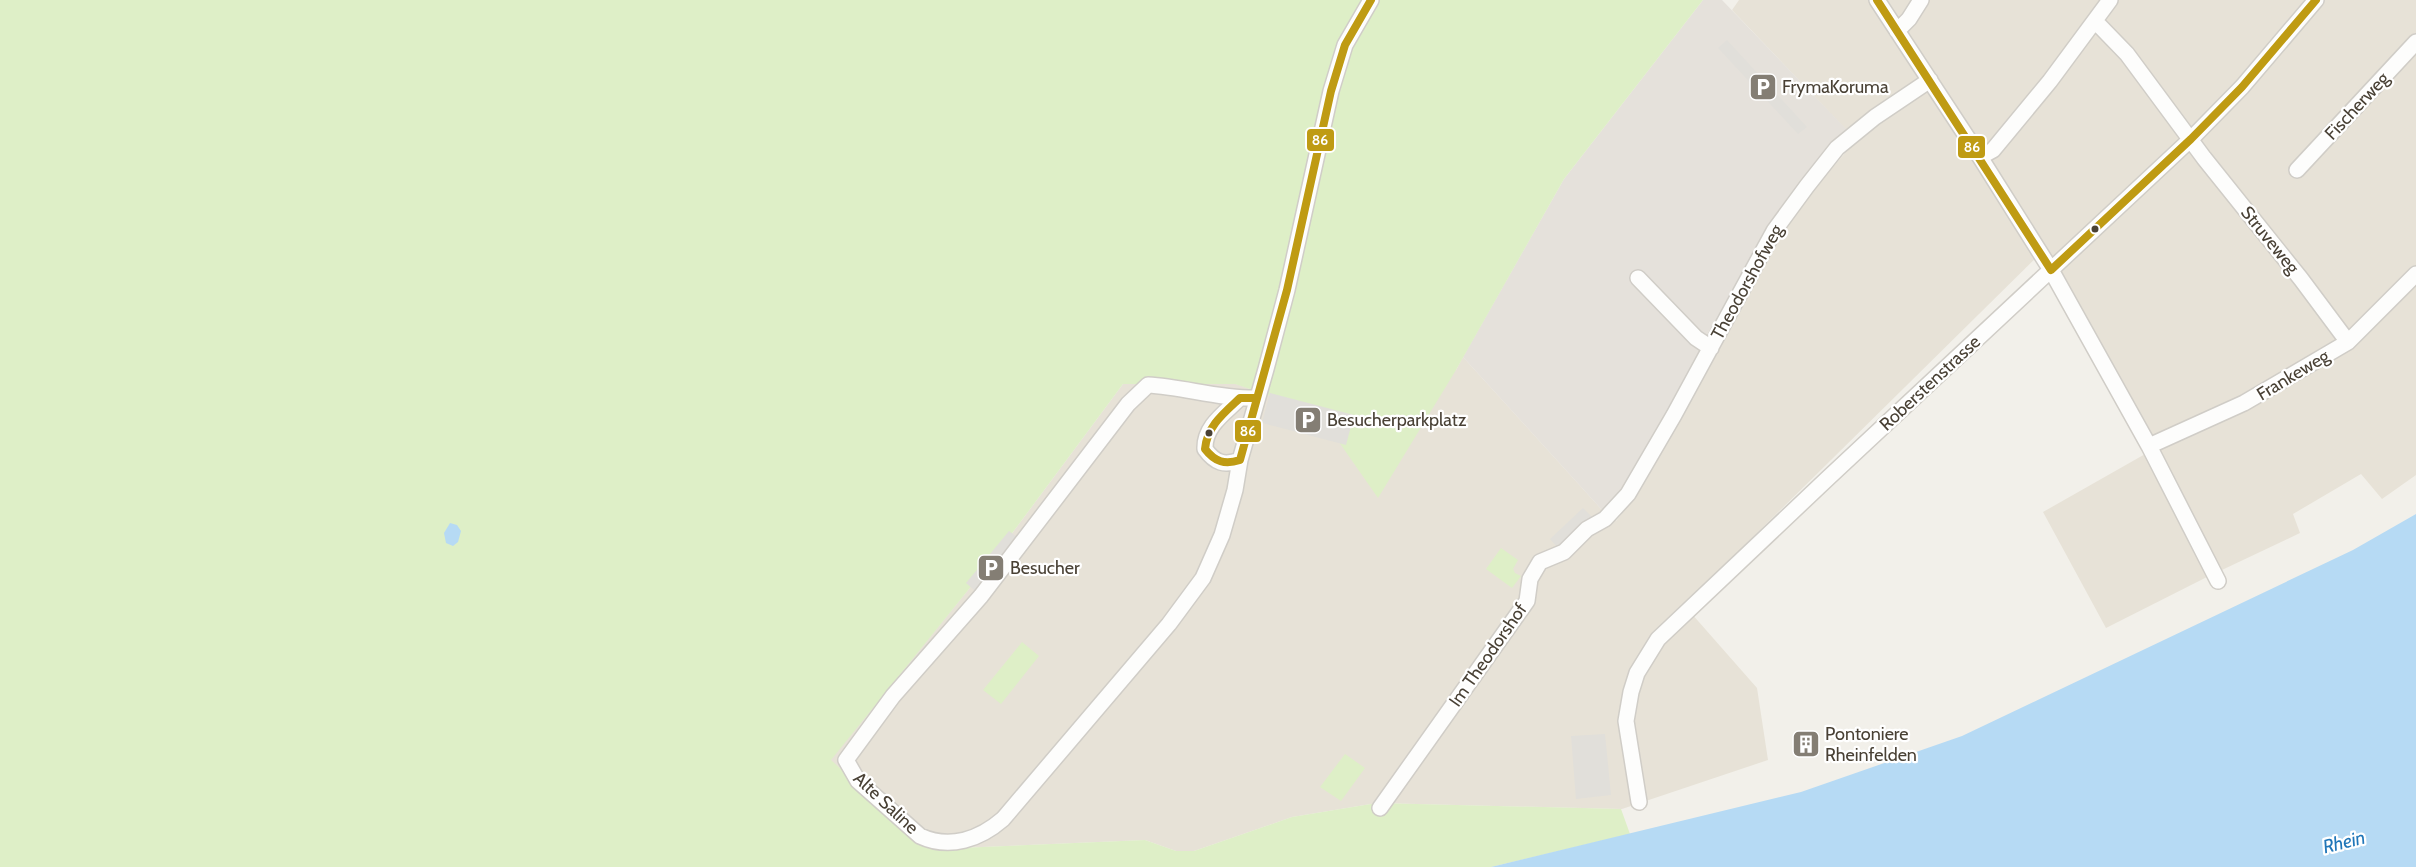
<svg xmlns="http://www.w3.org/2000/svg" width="2416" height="867" font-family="Cabin,sans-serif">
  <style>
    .residential { fill: #e7e2d7 }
    .industrial { fill: #e5e1db }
    .green { fill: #deefc7 }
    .parking { fill: #e1dfda }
    .water { fill: #b6daf4 }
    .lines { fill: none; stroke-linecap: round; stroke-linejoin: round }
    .minor-casing { stroke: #d0cdc7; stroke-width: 18 }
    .minor { stroke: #fdfdfc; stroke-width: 15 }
    .bus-1-casing { stroke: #fff; stroke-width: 11 }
    .bus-1 { stroke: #bf9b13; stroke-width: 8 }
    .bus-dot { fill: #494135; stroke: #fff; stroke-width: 2 }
    .labels { text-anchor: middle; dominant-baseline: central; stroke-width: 4.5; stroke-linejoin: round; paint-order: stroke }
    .poi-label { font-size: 18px; fill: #494135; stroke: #fff; text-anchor: start }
    .street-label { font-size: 18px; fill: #494135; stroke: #fff }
    .water-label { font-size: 19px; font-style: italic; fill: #2076b8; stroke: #fff }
    .line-badge { stroke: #fff; stroke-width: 2 }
    .badge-label { font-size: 14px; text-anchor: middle; font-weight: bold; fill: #fff }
  </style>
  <rect width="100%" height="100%" fill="#f2f0ea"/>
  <path class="residential" d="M1739 0H2416V475L2382 499 2361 474 2293 514 2300 533 2205 578 2106 628 2043 512 2154 449 2046 248 1684 605 1757 688 1768 760 1622 809 1377 803 1292 817 1194 851H1176L1145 840 959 848 918 841 830 760 990 563 1123 384H1236L1318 412 1456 370 1463 357 1603 511 1616 521 1637 494 1688 403 1735 308 1790 218 1856 140 1732 10Z"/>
  <path class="industrial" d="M1703 0H1722L1848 131 1789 196 1626 487 1603 511 1463 357 1564 179Z"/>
  <path class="green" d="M0 0H1703L1564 179 1456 370 1378 498 1318 412 1235 384H1123L990 563 831 760 918 840 959 848 1145 840 1176 851H1194L1292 817 1377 803 1621 809 1630 834 1491 867H0Z
    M1501 548 1518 560 1513 569 1515 573 1521 576 1512 588 1486 569Z
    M1022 642 1039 656 1001 704 983 690Z
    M1345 754 1365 768 1341 801 1320 787Z"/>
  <path class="parking" d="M1727 40 1807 127 1798 134 1718 48Z
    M1270 393 1354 415 1346 445 1262 423Z
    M1583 508 1592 517 1558 548 1550 539Z
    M1009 531 1023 542 981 596 966 583Z
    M1605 734 1611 795 1576 799 1571 736Z"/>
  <path class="water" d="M2416 514V867H1491L1801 792 1962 736 2353 550Z
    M450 523 457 525 461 531 458 542 453 546 446 543 444 533Z"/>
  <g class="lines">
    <g class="minor-casing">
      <path id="minor" d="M1877 0 1980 157 2051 270 2149 446 2218 581
        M2095 21 2127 54 2204 158 2301 279 2348 342
        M1897 31 1909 19 1921 0
        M1980 157 1993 150 2050 81 2110 0
        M2297 170 2416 42
        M1638 278 1696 338 1711 348
        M1257 398C1220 399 1184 387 1148 385L1128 404 981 596 893 696 846 760 858 781 920 836C950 850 980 839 1003 819L1169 624 1203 578 1222 535 1235 490 1240 460 1266 369 1287 290 1331 91 1345 45 1371 0
        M2149 446 2244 403 2348 342 2416 274
        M1240 460C1224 466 1215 463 1205 449 1204 426 1225 413 1240 398
        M1639 802 1626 721 1631 692 1637 673 1658 639 1827 479 2191 139 2242 87 2316 0
        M1380 808 1527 601 1530 579 1540 562 1564 552 1587 529 1605 519 1628 494 1674 415 1774 231 1807 186 1837 148 1875 117 1930 80"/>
    </g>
    <use href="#minor" class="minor"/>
    <g class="bus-1-casing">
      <path id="bus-1" d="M1877 0 2051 270 2191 139 2242 87 2316 0
        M1257 398H1240C1224 413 1207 426 1205 449 1215 462 1225 465 1240 460L1287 290 1331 91 1345 45 1371 0"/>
    </g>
    <use href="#bus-1" class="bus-1"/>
  </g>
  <defs>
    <g id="parking-square" transform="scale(1.4375)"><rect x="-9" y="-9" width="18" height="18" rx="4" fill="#847e74" stroke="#fff"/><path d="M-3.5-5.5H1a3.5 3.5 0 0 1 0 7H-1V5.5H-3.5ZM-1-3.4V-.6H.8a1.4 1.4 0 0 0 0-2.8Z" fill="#fff"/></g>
    <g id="building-square" transform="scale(1.4375)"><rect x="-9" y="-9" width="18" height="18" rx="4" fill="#847e74" stroke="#fff"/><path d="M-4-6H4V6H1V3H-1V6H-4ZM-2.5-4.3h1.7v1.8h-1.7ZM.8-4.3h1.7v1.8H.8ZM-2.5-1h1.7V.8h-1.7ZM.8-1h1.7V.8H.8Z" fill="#fff"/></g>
  </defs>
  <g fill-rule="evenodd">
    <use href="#parking-square" x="1763" y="87"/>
    <use href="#parking-square" x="1308" y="420"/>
    <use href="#parking-square" x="991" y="568"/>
    <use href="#building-square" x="1806" y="744"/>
  </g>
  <g class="bus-dot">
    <circle cx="2095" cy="229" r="4.5"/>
    <circle cx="1209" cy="433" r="4.5"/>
  </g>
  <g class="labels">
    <g class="poi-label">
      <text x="1782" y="87">FrymaKoruma</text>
      <text x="1327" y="420">Besucherparkplatz</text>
      <text x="1010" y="568">Besucher</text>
      <text x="1825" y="734">Pontoniere<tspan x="1825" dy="21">Rheinfelden</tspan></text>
    </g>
    <g class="street-label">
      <text transform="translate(2357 106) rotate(-47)">Fischerweg</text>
      <text transform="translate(2270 240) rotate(51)">Struveweg</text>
      <text transform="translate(1747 282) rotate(-61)">Theodorshofweg</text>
      <text transform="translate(2293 375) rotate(-31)">Frankeweg</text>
      <text transform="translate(1930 383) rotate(-43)">Roberstenstrasse</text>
      <text transform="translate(1488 655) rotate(-55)">Im Theodorshof</text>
      <text transform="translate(886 803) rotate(43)">Alte Saline</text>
    </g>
    <g class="water-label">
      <text transform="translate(2344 842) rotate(-14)">Rhein</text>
    </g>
  </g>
  <g class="line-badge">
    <rect x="1306" y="128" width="29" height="24" rx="5" fill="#bf9b13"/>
    <rect x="1957" y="135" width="29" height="24" rx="5" fill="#bf9b13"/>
    <rect x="1234" y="419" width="28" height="24" rx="5" fill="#bf9b13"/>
  </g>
  <g class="badge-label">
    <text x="1320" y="145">86</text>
    <text x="1972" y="152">86</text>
    <text x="1248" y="436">86</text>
  </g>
</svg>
